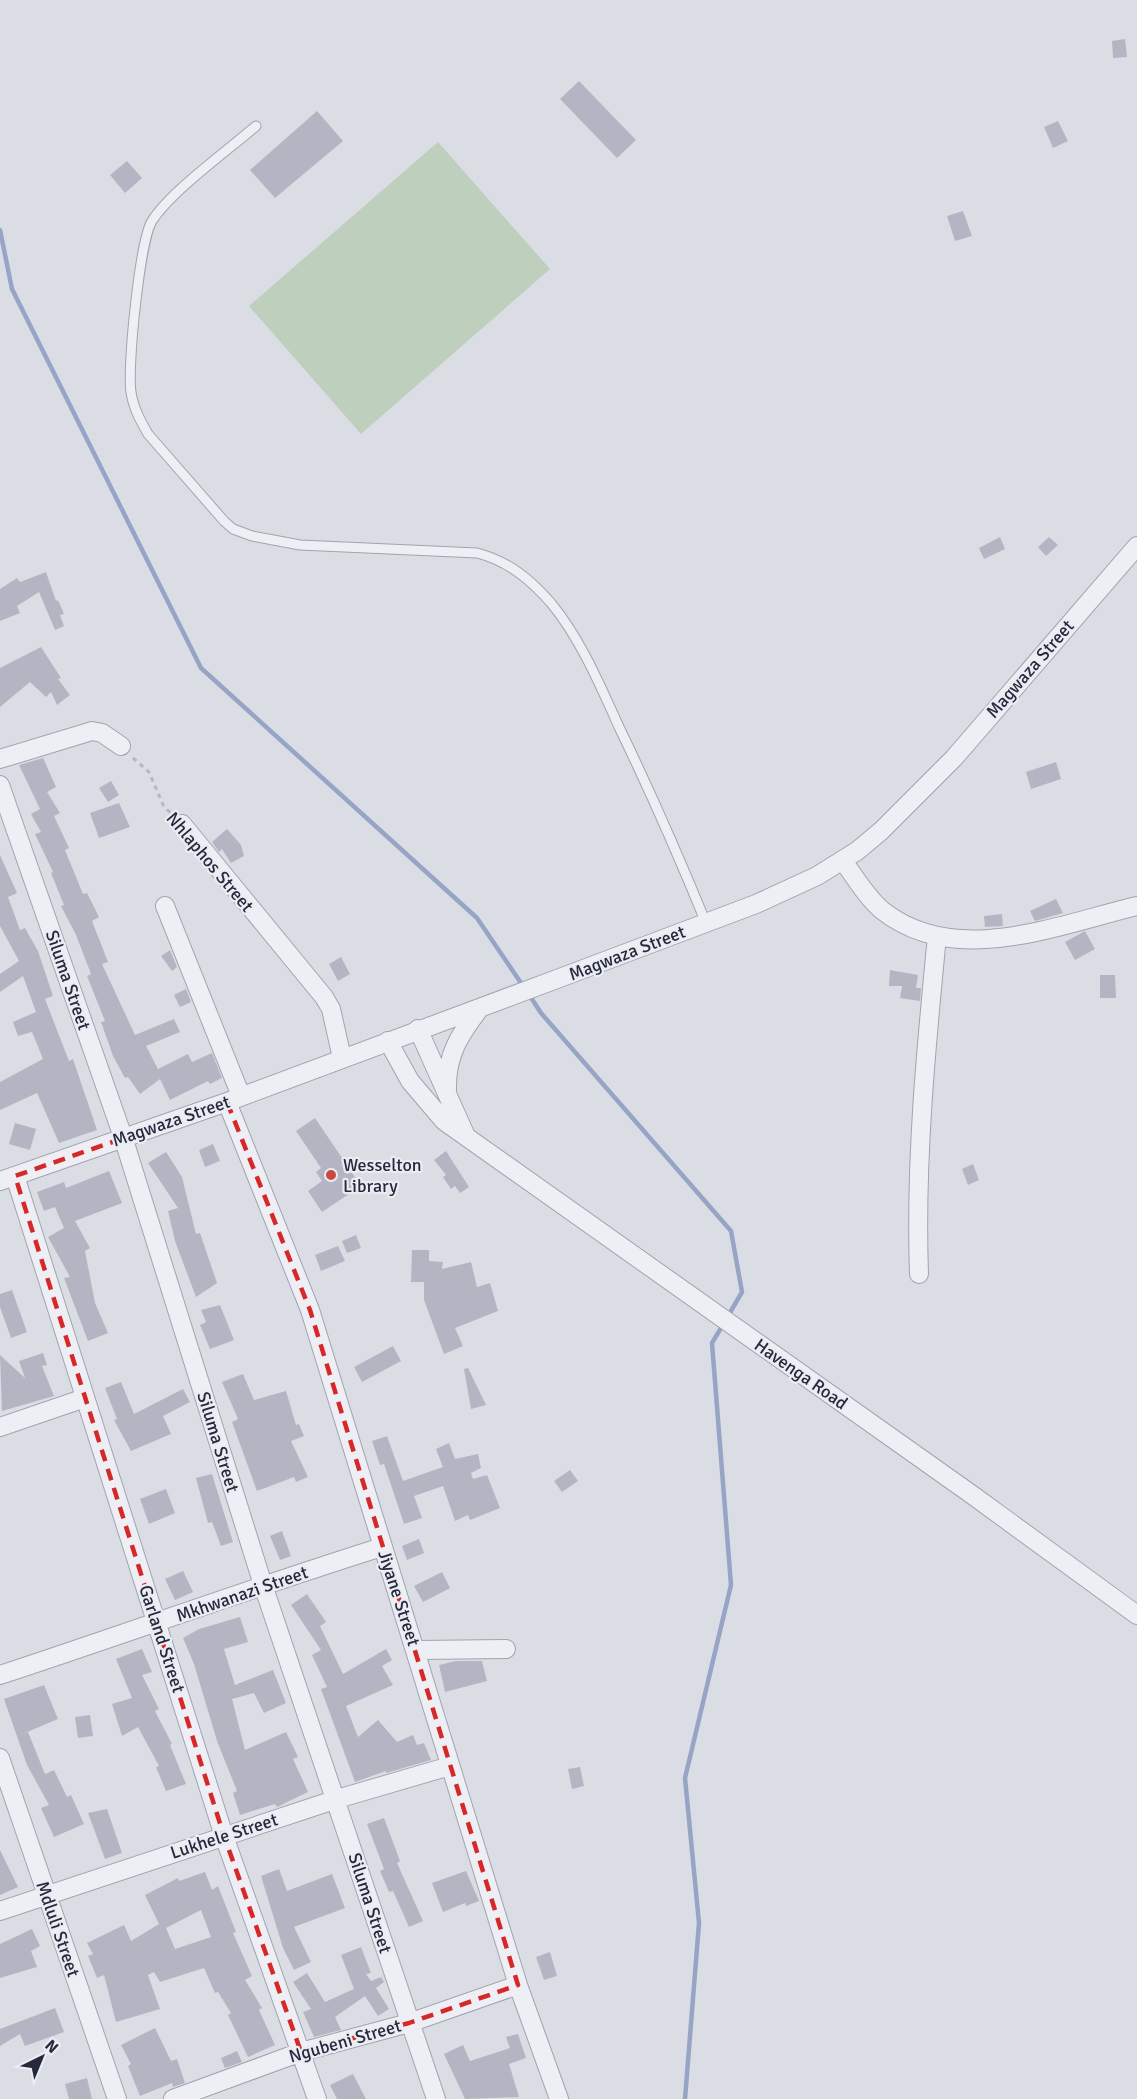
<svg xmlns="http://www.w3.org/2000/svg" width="1137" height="2099" font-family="Signika,sans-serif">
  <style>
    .green { fill: #becfbd }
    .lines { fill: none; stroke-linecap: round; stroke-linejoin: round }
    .stream { stroke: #97a4c5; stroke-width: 4.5 }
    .building { fill: #b3b6c2; fill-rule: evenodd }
    .service-casing { stroke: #a1a3af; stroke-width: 11 }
    .minor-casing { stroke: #a1a3af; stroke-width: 20 }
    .path { stroke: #b6b8c0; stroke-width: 3; stroke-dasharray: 4.5 4.5; stroke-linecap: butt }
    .service { stroke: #eeeff4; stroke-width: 9 }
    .minor { stroke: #eeeff4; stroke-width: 18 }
    .marked { fill: none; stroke: #d62828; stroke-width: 4.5; stroke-dasharray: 12 8; stroke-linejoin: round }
    .poi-dot { fill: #c94842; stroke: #eaecf3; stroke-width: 2 }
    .labels { text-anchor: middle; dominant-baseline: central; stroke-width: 4.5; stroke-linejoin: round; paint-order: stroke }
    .street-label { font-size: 18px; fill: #26293b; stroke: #eaecf3 }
    .poi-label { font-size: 18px; fill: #26293b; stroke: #eaecf3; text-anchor: start }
  </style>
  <rect width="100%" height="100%" fill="#dbdde5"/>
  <path class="green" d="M438 142 550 269 361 434 249 306Z"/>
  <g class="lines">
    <path class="stream" d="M0 230 12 289 201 668 477 918 523 986
      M528 993 541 1013 731 1231 742 1292 728 1316
      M685 2099 699 1923 685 1778 731 1585 712 1343 724 1323"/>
  </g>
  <path class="building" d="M1125 39 1127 57 1113 58 1112 41Z
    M579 81 636 140 617 158 560 99Z
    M317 111 343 141 275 198 250 170Z
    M1058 121 1068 141 1053 148 1044 127Z
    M127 161 142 178 125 193 110 175Z
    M963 211 972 236 955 241 947 216Z
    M1000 537 1005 549 984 559 979 548Z
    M1049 537 1058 545 1046 556 1038 547Z
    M46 572 56 601 58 600 64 614 60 615 64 626 55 630 39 592 17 606 20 613 0 621V589L17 578 20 582Z
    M41 647 61 678 58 679 70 695 57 705 51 692 46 697 30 682 0 707V668Z
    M43 758 56 787 47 792 60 813 54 816 69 848 65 850 83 894 87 893 99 917 92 921 108 962 102 964 135 1035 174 1019 180 1032 146 1046 158 1069 188 1054 192 1062 212 1053 222 1078 210 1084 208 1081 170 1100 160 1079 140 1094 128 1077 125 1078 113 1056 101 1022 105 1021 87 976 91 974 76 935 61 906 64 905 51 873 53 872 35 834 41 832 31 814 40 809 19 765Z
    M1056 762 1061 779 1031 789 1026 772Z
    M111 781 119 795 108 802 99 788Z
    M119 803 130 827 99 838 90 813Z
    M227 829 241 845 244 856 231 863 222 849 219 852 212 842Z
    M0 855 17 893 8 897 20 930 25 928 38 951 53 996 45 999 69 1061 73 1059 97 1130 59 1143 37 1093 0 1110V1082L43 1059 32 1032 18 1036 13 1022 36 1012 23 976 0 992V974L19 961 0 926Z
    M1056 899 1063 913 1035 921 1030 911Z
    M1002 914 1003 926 985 927 984 916Z
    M1085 931 1095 949 1075 960 1065 942Z
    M170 950 177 967 172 971 161 956Z
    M341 957 350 974 338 981 329 964Z
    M890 970 918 975 916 988H921L920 1001 900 998 902 986H889Z
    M1100 975H1115L1116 998H1100Z
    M186 989 191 1002 180 1007 174 995Z
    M315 1118 361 1186 322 1212 308 1191 322 1181 316 1172 321 1168 296 1131Z
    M15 1123 36 1129 30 1150 9 1144Z
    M213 1144 220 1161 205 1167 199 1150Z
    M446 1151 469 1187 460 1193 455 1186 451 1189 443 1177 446 1175 434 1160Z
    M166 1152 182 1177 196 1234 200 1233 217 1283 196 1297 175 1241 168 1211 178 1208 148 1163Z
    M973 1164 979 1180 968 1185 962 1169Z
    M109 1171 122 1203 75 1221 90 1248 85 1251 95 1303 108 1333 88 1341 64 1278 70 1277 48 1237 64 1228 55 1207 44 1211 37 1192 64 1182 66 1188Z
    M356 1235 361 1248 347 1253 342 1241Z
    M338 1246 345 1261 321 1271 315 1255Z
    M412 1250H429V1261L443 1262 442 1269 471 1262 477 1287 490 1283 498 1311 455 1328 463 1346 444 1354 424 1300V1282H411Z
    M12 1290 27 1332 11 1338 0 1307V1294Z
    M220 1305 234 1340 210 1349 200 1325 206 1322 201 1310Z
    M393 1346 401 1361 362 1382 354 1367Z
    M43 1353 47 1365 42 1366 54 1396 2 1411 0 1355 25 1378 19 1361Z
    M468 1368 486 1405 471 1409 464 1369Z
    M243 1374 254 1400 286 1391 296 1425 299 1424 304 1436 291 1441 308 1477 296 1482 294 1477 257 1491 232 1422 238 1419 222 1382Z
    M121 1382 134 1414 183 1389 190 1402 163 1416 171 1434 131 1451 114 1420 117 1419 105 1388Z
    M387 1436 403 1481 443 1467 436 1449 449 1443 455 1459 478 1454 481 1468 471 1473 473 1479 487 1475 500 1508 470 1520 468 1515 455 1521 443 1486 414 1496 422 1518 404 1524 384 1464 380 1465 372 1441Z
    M570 1470 578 1481 562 1492 554 1481Z
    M212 1474 233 1542 221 1546 212 1522 208 1523 196 1478Z
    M166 1489 175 1513 149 1524 140 1499Z
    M282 1531 291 1556 280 1560 270 1536Z
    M419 1539 424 1553 407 1560 402 1546Z
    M183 1571 193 1592 175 1600 165 1579Z
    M442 1572 450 1588 423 1602 414 1586Z
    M307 1594 326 1622 320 1626 343 1674 386 1649 392 1660 382 1666 393 1685 346 1706 358 1737 378 1720 397 1742 413 1735 417 1745 424 1743 431 1760 386 1773V1771L355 1782 321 1689 327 1687 312 1655 321 1650 291 1605Z
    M240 1617 248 1642 224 1649 235 1685 273 1670 286 1703 264 1713 254 1693 232 1699 245 1750 286 1732 298 1757 293 1759 308 1792 277 1807 275 1804 240 1815 233 1793 237 1791 217 1741 194 1664 183 1638 199 1629Z
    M142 1649 152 1672 142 1675 159 1709 155 1711 172 1744 170 1745 186 1784 166 1791 156 1767 159 1766 138 1727 122 1736 112 1704 132 1698 116 1659Z
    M456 1661H482L487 1681 445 1692 439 1665Z
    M44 1685 58 1719 20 1735 28 1732 45 1774 54 1770 67 1797 71 1795 84 1824 54 1837 41 1808 49 1805 27 1765 4 1699Z
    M90 1715 93 1736 78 1738 75 1717Z
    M580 1767 584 1786 572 1789 568 1769Z
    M107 1809 122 1853 105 1859 88 1813Z
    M384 1818 400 1861 397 1863 423 1921 409 1927 393 1891 389 1892 380 1871 384 1869 367 1824Z
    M0 1850 18 1887 0 1895Z
    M279 1869 287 1891 332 1874 345 1908 294 1927 311 1962 294 1970 283 1948 261 1876Z
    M466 1871 479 1901 466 1906 465 1903 443 1912 432 1883Z
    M205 1872 212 1890 218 1886 236 1932 233 1933 252 1976 245 1980 262 2008 259 2010 275 2045 248 2057 228 2015 231 2013 218 1992 215 1993 204 1968 160 1982 154 1972 148 1975 160 2009 116 2022 104 1975 97 1978 88 1956 93 1954 87 1943 124 1925 131 1941 159 1924 145 1895 178 1878 179 1881ZM201 1910 211 1937 175 1949 166 1928Z
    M32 1929 40 1946 31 1951 37 1967 0 1978V1944Z
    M361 1947 371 1973 366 1974 371 1981 381 1977 384 1982 376 1988 389 2009 378 2016 365 1996 335 2017 341 2030 314 2037 303 2012 311 2009 293 1982 307 1973 325 2002 354 1989 341 1955Z
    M550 1952 557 1976 544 1980 536 1957Z
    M55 2008 64 2032 25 2046 20 2034 0 2046V2029Z
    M155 2028 171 2061 177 2059 185 2083 173 2087 172 2083 140 2096 128 2066 131 2064 121 2045Z
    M518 2034 526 2058 509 2064 519 2097 465 2099 444 2054 463 2045 470 2061 510 2048 506 2037Z
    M237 2051 242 2062 225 2068 221 2058Z
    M353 2074 366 2099H337L330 2085Z
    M87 2078 92 2099H69L65 2084Z"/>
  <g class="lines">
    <g class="service-casing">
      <path id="service" d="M256 126C228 150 170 192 152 221 140 240 127 367 131 392 133 407 140 420 148 434L224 521 233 529 252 536 300 545 477 553C508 561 530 579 551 603 580 638 600 685 619 727 650 791 679 857 706 923"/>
    </g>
    <g class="minor-casing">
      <path id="minor" d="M0 759 92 731 102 733 121 746
        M0 785 123 1137 263 1585 436 2099
        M182 824 324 997 331 1009 342 1058
        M843 861C855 877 867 898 883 911 956 968 1057 925 1137 906
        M165 906 241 1096
        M418 1029 465 1134
        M388 1041 410 1081 444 1121 971 1494 1137 1615
        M447 1090C446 1055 460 1034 480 1008
        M227 1102 310 1310 518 1985 559 2099
        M15 1176 224 1836 317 2099
        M0 1181 227 1102 549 982 756 904 817 876 857 851 881 831 954 758 1137 546
        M919 1274C915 1161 926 1049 937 936
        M0 1427 85 1398
        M417 1650 506 1649
        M0 1675C128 1633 254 1587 382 1547
        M0 1758 117 2099
        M0 1911 337 1799 450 1766
        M173 2099 301 2052 409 2023 518 1985"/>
    </g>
    <path class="path" d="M133 758 149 772 164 807 171 813"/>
    <use href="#service" class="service"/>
    <use href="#minor" class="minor"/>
  </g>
  <path class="marked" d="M227 1102 310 1310 518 1985 409 2023 301 2052 224 1836 15 1176Z"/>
  <circle class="poi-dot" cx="331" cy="1175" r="6"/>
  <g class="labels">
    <g class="street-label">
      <text transform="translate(1030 669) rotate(-49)">Magwaza Street</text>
      <text transform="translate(210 862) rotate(50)">Nhlaphos Street</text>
      <text transform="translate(627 953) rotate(-21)">Magwaza Street</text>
      <text transform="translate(68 980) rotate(71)">Siluma Street</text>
      <text transform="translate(171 1121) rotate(-19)">Magwaza Street</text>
      <text transform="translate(801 1374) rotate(35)">Havenga Road</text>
      <text transform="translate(218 1442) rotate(73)">Siluma Street</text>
      <text transform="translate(242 1594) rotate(-19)">Mkhwanazi Street</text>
      <text transform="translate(399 1598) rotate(72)">Jiyane Street</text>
      <text transform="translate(162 1639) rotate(72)">Garland Street</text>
      <text transform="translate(224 1836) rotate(-18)">Lukhele Street</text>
      <text transform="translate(370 1903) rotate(72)">Siluma Street</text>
      <text transform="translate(58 1929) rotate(71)">Mdluli Street</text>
      <text transform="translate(345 2041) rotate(-16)">Ngubeni Street</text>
    </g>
    <g class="poi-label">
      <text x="343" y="1165">Wesselton<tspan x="343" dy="21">Library</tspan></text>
    </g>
  </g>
  <g transform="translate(42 2057) rotate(43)" stroke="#eaecf3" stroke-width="4.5" paint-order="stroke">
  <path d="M0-4.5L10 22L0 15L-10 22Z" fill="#26293b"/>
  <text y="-9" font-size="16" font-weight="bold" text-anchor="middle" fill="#26293b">N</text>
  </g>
</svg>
